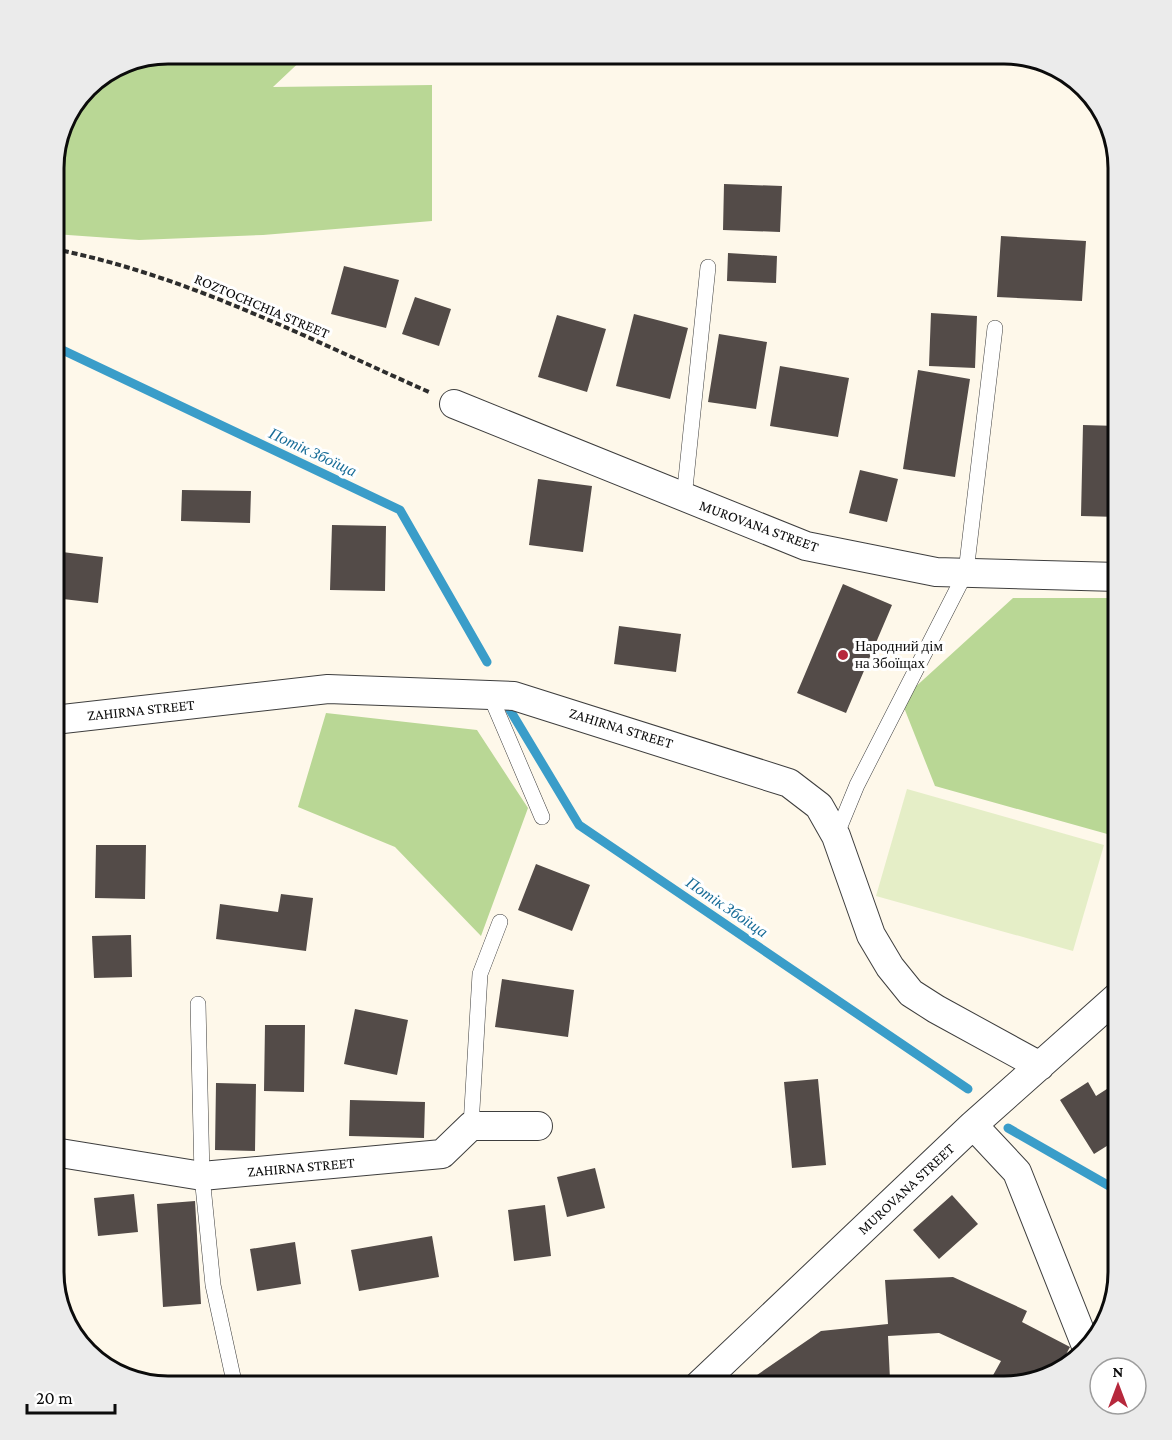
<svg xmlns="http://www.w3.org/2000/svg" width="1172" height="1440" font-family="'Crimson Pro',serif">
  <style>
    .forest { fill: #b9d795 }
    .pitch { fill: #e5eec7 }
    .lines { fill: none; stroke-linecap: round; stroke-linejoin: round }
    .stream { stroke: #3a9dc9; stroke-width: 9 }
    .building { fill: #534b48 }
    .service-casing { stroke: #3e3e3e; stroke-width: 16 }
    .minor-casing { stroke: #3e3e3e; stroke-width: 30 }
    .path { stroke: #2d2d2d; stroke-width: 4; stroke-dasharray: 6 3; stroke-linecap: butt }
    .service { stroke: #fff; stroke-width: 15 }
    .minor { stroke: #fff; stroke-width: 28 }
    .poi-dot { fill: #b6283c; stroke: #fff; stroke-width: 2 }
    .labels { text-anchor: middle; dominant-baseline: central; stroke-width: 6; stroke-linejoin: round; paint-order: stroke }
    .street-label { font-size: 15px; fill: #0b0b0b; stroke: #fff }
    .poi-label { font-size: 15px; fill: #0b0b0b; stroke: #fff; text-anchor: start }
    .water-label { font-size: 16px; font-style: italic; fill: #196d98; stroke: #fff }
    .rim { fill: none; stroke: #0b0b0b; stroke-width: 3 }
  </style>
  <rect width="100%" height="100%" fill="#fef8ea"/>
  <path class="forest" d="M169 54H308L273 87 432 85V221L263 235 139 240 54 234C54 182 49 122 92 84 103 74 152 60 169 54Z
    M1013 598H1118V837L935 786 901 700Z
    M326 713 477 730 528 808 481 936 395 847 298 807Z"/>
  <path class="pitch" d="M907 789 1104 845 1073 951 876 896Z"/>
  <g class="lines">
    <path class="stream" d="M54 346 400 510 487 662
      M510 710 579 825 968 1089
      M1008 1128 1118 1191"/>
  </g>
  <path class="building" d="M724 184 782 186 780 232 723 230Z
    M1001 236 1086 241 1082 301 997 297Z
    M728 253 777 256 776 283 727 281Z
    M344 266 399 280 386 328 331 314Z
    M415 297 451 309 439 346 402 334Z
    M931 313 977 316 975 368 929 366Z
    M634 314 688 328 670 399 616 386Z
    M557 315 606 329 587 392 538 377Z
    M719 334 767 342 756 409 708 402Z
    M780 366 849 378 838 437 770 426Z
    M918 370 970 379 955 477 903 469Z
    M1083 425 1118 426V517L1081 516Z
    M860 470 898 479 887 522 849 513Z
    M538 479 592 486 583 552 529 545Z
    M182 490 251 491 250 523 181 521Z
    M332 525 386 526 385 591 330 590Z
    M54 551 103 557 98 603 54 598Z
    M843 584 892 605 846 713 797 693Z
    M619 626 681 634 676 672 614 664Z
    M96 845H146L145 899 95 898Z
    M536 864 590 885 572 931 518 910Z
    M281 894 313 898 306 951 216 939 220 904 278 912Z
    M131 935 132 977 94 978 92 936Z
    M502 979 574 990 568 1037 495 1027Z
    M355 1009 408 1020 397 1075 344 1064Z
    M265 1025H305L304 1092 264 1091Z
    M818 1079 826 1165 792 1168 784 1082Z
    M1088 1082 1096 1096 1110 1087 1118 1100V1139L1094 1154 1060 1100Z
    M216 1083 256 1084 255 1151 215 1150Z
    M350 1100 425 1102 424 1138 349 1136Z
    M595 1168 605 1208 567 1217 557 1177Z
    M134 1194 138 1232 98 1236 94 1198Z
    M952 1195 978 1224 939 1259 913 1230Z
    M195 1201 201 1304 163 1307 157 1204Z
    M545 1205 551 1256 514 1261 508 1210Z
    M432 1236 439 1277 359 1291 351 1250Z
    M295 1242 301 1284 257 1291 250 1249Z
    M953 1277 1027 1311 1022 1322 1070 1347 1058 1369 1004 1386H987L1001 1361 939 1333 888 1336 890 1380 839 1386H741L821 1331 888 1324 885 1280Z"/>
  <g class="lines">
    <g class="service-casing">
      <path id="service" d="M684 498 708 267
        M490 695 542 817
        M836 836 857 785 966 572 995 328
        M198 1004 202 1176 213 1285 235 1386
        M471 1126 480 974 500 922"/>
    </g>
    <g class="minor-casing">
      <path id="minor" d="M454 404 806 546 936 572 1118 577
        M54 720 328 689 514 696 789 783 819 806 836 836 871 935 890 967 911 993 936 1009 1040 1066
        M973 1125 1017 1172 1086 1346
        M54 1152 202 1176 442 1154 471 1126H538
        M698 1386 973 1125 1118 996"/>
    </g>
    <path class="path" d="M54 249C186 275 307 338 429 392"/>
    <use href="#service" class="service"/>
    <use href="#minor" class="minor"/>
  </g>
  <circle class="poi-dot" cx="843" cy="655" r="6"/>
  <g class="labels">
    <g class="street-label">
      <text transform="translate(262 306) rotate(23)">ROZTOCHCHIA STREET</text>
      <text transform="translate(759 526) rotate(20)">MUROVANA STREET</text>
      <text transform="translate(141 710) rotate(-6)">ZAHIRNA STREET</text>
      <text transform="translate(621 728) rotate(17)">ZAHIRNA STREET</text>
      <text transform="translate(301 1167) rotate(-5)">ZAHIRNA STREET</text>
      <text transform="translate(906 1189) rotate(-43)">MUROVANA STREET</text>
    </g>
    <g class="poi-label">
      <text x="855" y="646">Народний дім<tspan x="855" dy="17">на Збоїщах</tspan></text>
    </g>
    <g class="water-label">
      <text transform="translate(313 452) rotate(25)">Потік Збоїща</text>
      <text transform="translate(727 907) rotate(34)">Потік Збоїща</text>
    </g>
  </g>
  <path d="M0 0H1172V1440H0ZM168 64H1004A104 104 0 0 1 1108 168V1272A104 104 0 0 1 1004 1376H168A104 104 0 0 1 64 1272V168A104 104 0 0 1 168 64Z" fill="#ebebeb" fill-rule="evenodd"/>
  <path class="rim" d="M168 64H1004A104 104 0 0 1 1108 168V1272A104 104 0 0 1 1004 1376H168A104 104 0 0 1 64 1272V168A104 104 0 0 1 168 64Z"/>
  <g transform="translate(1118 1386)"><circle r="28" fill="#ffffff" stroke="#9d9d9d" stroke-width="1.5"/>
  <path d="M0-4.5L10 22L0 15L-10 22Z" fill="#b6283c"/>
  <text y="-9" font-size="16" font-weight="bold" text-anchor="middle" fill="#0b0b0b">N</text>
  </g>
  <path d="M27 1404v9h88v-9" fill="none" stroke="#0b0b0b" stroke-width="3"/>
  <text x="36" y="1404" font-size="18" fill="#0b0b0b" stroke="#ffffff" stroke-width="4.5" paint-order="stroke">20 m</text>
</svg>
